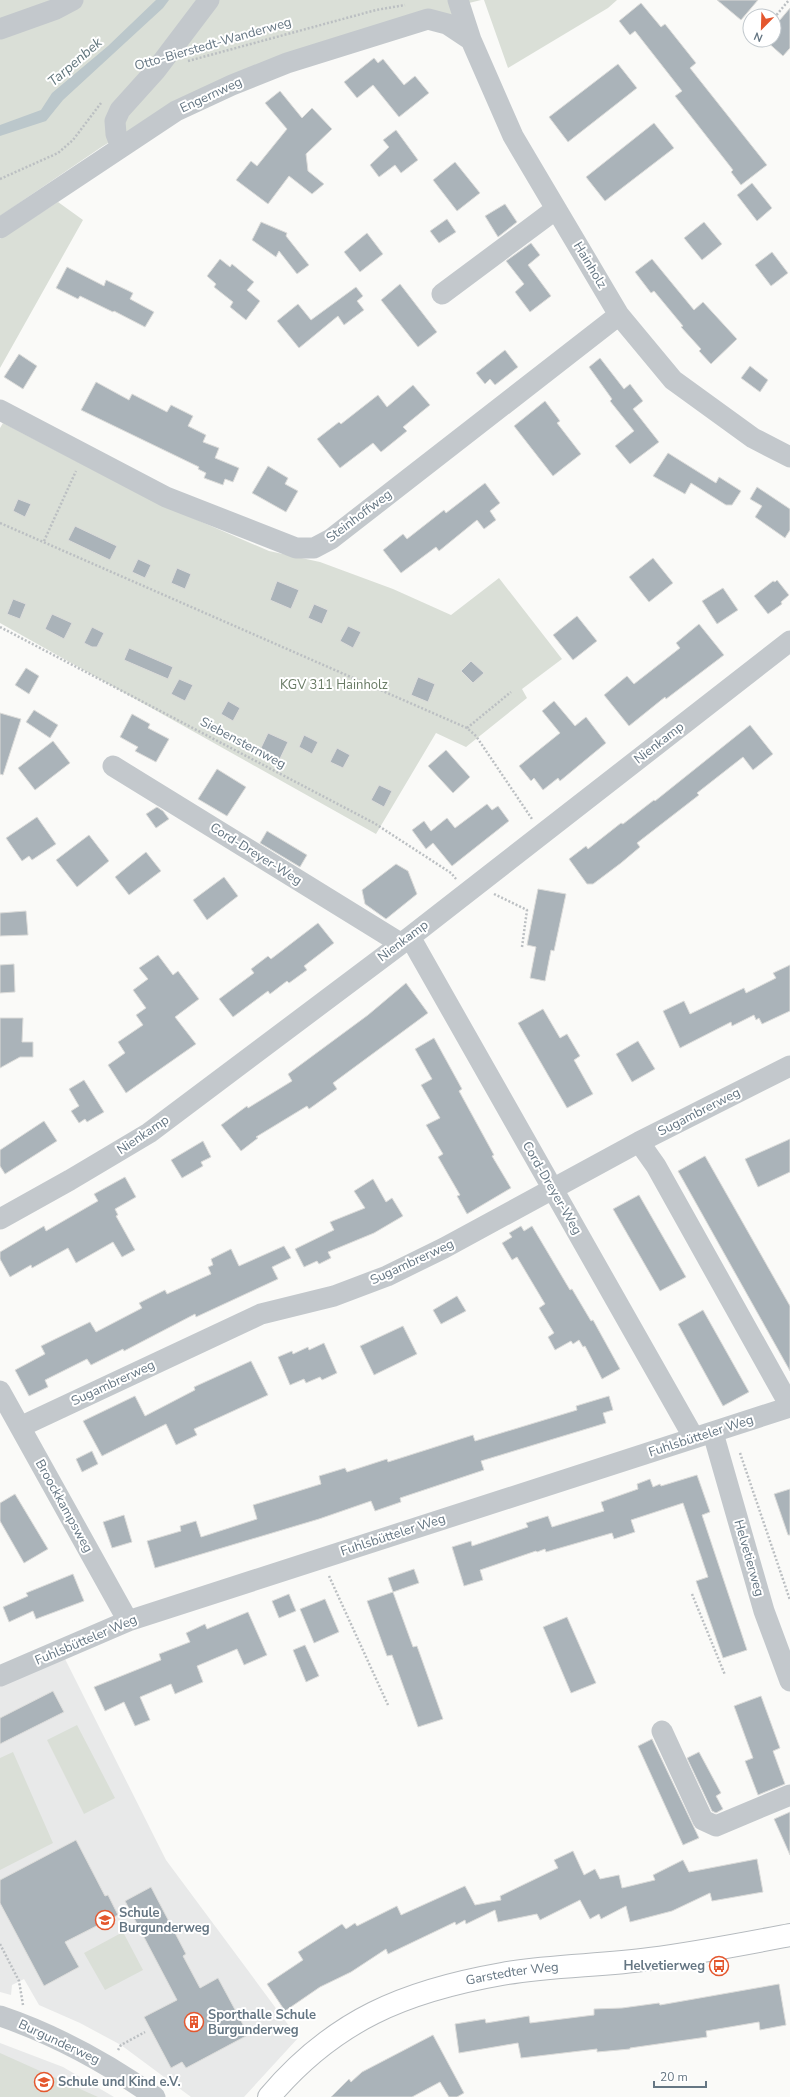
<svg xmlns="http://www.w3.org/2000/svg" width="790" height="2097" font-family="'Nunito Sans',sans-serif">
  <style>
    .built { fill: #e8e9e9 }
    .green { fill: #dadfd7 }
    .water { fill: #bbc7cb }
    .building { fill: #aab3b9; stroke: #dcdcda }
    .lines { fill: none; stroke-linecap: round; stroke-linejoin: round }
    .major-casing { stroke: #b5babe; stroke-width: 24 }
    .path { stroke: #bbbfc2; stroke-width: 2.5; stroke-dasharray: 2 2; stroke-linecap: butt }
    .minor { stroke: #c3c8cc; stroke-width: 21 }
    .major { stroke: #fff; stroke-width: 22 }
    .labels { text-anchor: middle; dominant-baseline: central; stroke-width: 4; stroke-linejoin: round; paint-order: stroke }
    .street-label { font-size: 13px; fill: #657683; stroke: #fff }
    .park-label { font-size: 13px; fill: #687a64; stroke: #fff }
    .poi-label { font-size: 13px; font-weight: bold; fill: #657683; stroke: #fff; text-anchor: start }
    .water-label { font-size: 14px; font-style: italic; fill: #60757c; stroke: #fff }
  </style>
  <rect width="100%" height="100%" fill="#fafaf8"/>
  <path class="built" d="M64 1657 166 1860 298 2038 244 2097H191L121 2045 80 2023 39 2005 24 1979 12 1985 11 1995 0 1992V1686Z
    M0 2043 63 2067 114 2097H0Z"/>
  <path class="green" d="M0 0H481L457 6 452 16 171 106 103 146 0 216Z
    M484 0H617L608 8 508 68Z
    M58 202 83 220 0 368V239Z
    M3 423 151 500 269 551 320 562 393 589 451 615 499 578 562 659 522 689 527 698 466 747 436 733 376 834 0 623V428Z
    M77 1725 115 1798 84 1814 47 1740Z
    M13 1752 53 1843 0 1870V1758Z
    M123 1932 143 1970 105 1990 84 1953Z
    M0 2053 98 2097H0Z"/>
  <path class="water" d="M156 0H169L163 8 63 100 46 121 0 136V125L41 110 52 93 108 46Z"/>
  <path class="building" d="M717 0H758L741 20Z
    M641 3 661 27 665 24 696 63 690 68 767 165 741 185 731 172 733 170 675 96 682 91 635 31 630 35 619 21Z
    M790 8V48L783 56 765 40H774V27Z
    M374 58 378 63 383 59 404 85 415 76 429 93 399 117 373 85 357 98 344 82Z
    M618 64 637 88 568 142 549 117Z
    M280 91 302 118 312 108 332 129 306 154 308 171 324 184 312 194 289 176 268 204 236 180 251 161 257 166 287 129 265 103Z
    M654 123 674 148 605 201 586 177Z
    M396 130 418 160 401 173 395 165 379 177 370 165 389 147 383 140Z
    M455 162 480 193 457 211 433 180Z
    M752 183 772 208 757 221 737 195Z
    M505 204 517 222 498 237 485 216Z
    M447 219 456 232 439 243 430 231Z
    M261 222 287 233 286 236 309 265 297 274 279 251 276 257 252 240Z
    M704 222 722 244 702 260 684 238Z
    M367 233 383 254 360 272 344 252Z
    M531 243 540 255 528 265 551 296 530 312 515 292 524 284 506 261Z
    M772 252 788 273 771 286 755 265Z
    M220 259 230 267 232 264 254 282 247 290 260 301 246 320 230 307 233 302 214 287 216 284 207 276Z
    M652 259 694 310 703 302 737 339 711 364 699 351 701 349 681 327 683 326 654 291 651 293 635 272Z
    M67 267 104 286 106 280 133 293 130 299 154 312 145 327 114 311 113 312 80 296 78 299 56 288Z
    M400 284 437 332 418 347 381 300Z
    M356 287 363 296 357 301 364 310 344 325 338 316 299 348 277 321 298 304 311 320Z
    M505 350 518 367 495 385 490 379 485 384 476 373Z
    M19 354 37 366 23 389 4 377Z
    M600 358 624 389 630 384 643 401 633 409 659 442 630 464 615 446 634 431 610 401 612 399 589 367Z
    M750 366 768 380 760 392 741 378Z
    M96 382 129 400 132 394 167 412 171 405 193 416 188 426 206 435 203 442 219 448 215 458 239 468 233 482 225 479 223 485 204 478 206 473 198 469 199 467 81 410Z
    M413 385 430 405 403 427 407 431 381 452 373 443 340 468 317 439 339 422 341 424 378 395 387 407Z
    M545 401 560 421 557 423 581 454 553 476 514 426Z
    M668 453 716 483 719 477 741 491 732 505H726L691 483 685 494 653 476Z
    M268 466 288 478 285 484 298 491 286 512 252 493Z
    M485 483 500 503 490 511 496 520 484 529 477 520 439 551 436 547 401 573 383 550 403 534 407 539 444 510 446 513Z
    M757 487 790 509V530L785 538 755 517 762 506 750 499Z
    M18 499 31 504 25 517 13 511Z
    M75 526 117 546 110 560 68 540Z
    M653 558 673 583 649 602 629 577Z
    M138 559 151 565 145 578 132 572Z
    M177 568 191 574 185 589 171 583Z
    M777 580 789 595 781 602 782 604 768 614 754 596 773 581 775 582Z
    M277 581 299 590 291 609 270 600Z
    M723 588 738 610 717 624 702 601Z
    M13 599 26 604 20 619 7 614Z
    M314 604 328 610 322 624 308 618Z
    M52 614 72 623 64 639 45 629Z
    M577 616 597 641 573 660 553 635Z
    M699 624 724 655 666 699 665 697 629 726 604 695 627 676 634 684 680 648 676 643Z
    M348 626 361 632 353 648 340 641Z
    M92 627 104 633 97 647H92L84 643Z
    M129 648 173 667 168 679 124 660Z
    M471 661 484 673 473 683 461 671Z
    M26 668 39 676 29 694 15 685Z
    M418 677 435 684 428 702 411 695Z
    M179 679 193 685 185 701 171 694Z
    M228 701 240 708 233 721 221 714Z
    M554 701 575 726 586 717 606 743 560 781 558 778 543 790 534 778 531 781 519 766 560 733 542 711Z
    M34 710 58 725 50 738 26 722Z
    M0 713 21 719 3 775 0 774Z
    M132 714 150 724 148 728 169 739 156 762 135 751 138 747 120 737Z
    M750 725 773 754 753 770 743 757 697 793 699 795 637 843 640 847 621 863 593 884H587L569 859 586 846 588 849 621 823 623 824 654 800 655 801Z
    M268 733 288 742 277 765 264 759 267 753 260 750Z
    M304 735 318 742 312 754 299 747Z
    M53 741 70 763 35 790 18 768Z
    M337 748 350 755 343 768 330 762Z
    M446 750 470 777 453 793 428 766Z
    M217 769 246 787 227 816 198 799Z
    M379 785 392 791 384 807 371 800Z
    M487 804 492 810 498 806 509 821 452 866 433 843 426 849 412 830 424 821 431 831 447 818 455 828Z
    M157 807 163 811 169 819 156 828 146 814Z
    M37 817 56 844 32 860 29 856 22 861 6 838Z
    M267 831 307 855 300 867 260 843Z
    M89 835 109 861 77 887 56 860Z
    M146 852 161 871 129 895 115 877Z
    M396 864 408 871 417 894 386 919 365 904 362 890Z
    M224 877 238 896 207 920 193 900Z
    M538 889 566 894 554 951 551 950 545 981 530 978 536 947 527 945Z
    M26 911 28 935 0 936V913Z
    M318 923 334 943 304 966 307 970 289 983 287 981 270 994 268 991 233 1017 219 999 254 973 251 969 268 956 271 959Z
    M158 955 173 975 178 971 199 999 175 1017 196 1044 126 1093 108 1065 125 1053 118 1042 143 1025 136 1015 146 1008 133 990 148 979 139 968Z
    M14 964 15 992 0 993V965Z
    M790 965V1011L762 1024 759 1018 756 1020 754 1015 732 1026 731 1022 680 1048 663 1011 684 1001 690 1014 744 988 746 993 776 978 773 973Z
    M406 983 428 1013 333 1083 337 1089 309 1109 307 1106 256 1137 258 1138 241 1151 221 1125 247 1106 248 1108 292 1081 288 1074 368 1015Z
    M543 1009 560 1038 567 1034 580 1056 574 1060 593 1094 567 1108 518 1023Z
    M0 1018H23L22 1042H33V1057H20L0 1068Z
    M434 1038 462 1089 459 1091 494 1155 492 1156 511 1188 467 1214 457 1196 460 1195 438 1157 443 1154 426 1125 440 1118 421 1085 432 1079 415 1049Z
    M638 1041 655 1069 632 1082 616 1054Z
    M84 1080 104 1112 87 1122 85 1119 79 1123 71 1111 79 1106 69 1089Z
    M44 1121 57 1141 5 1174 0 1166V1150Z
    M790 1139V1172L758 1187 745 1159Z
    M203 1141 211 1157 201 1162 203 1166 182 1178 171 1160Z
    M705 1156 790 1306V1371L678 1171Z
    M125 1177 136 1197 115 1209 118 1215 116 1216 135 1250 122 1257 113 1242 76 1263 68 1248 32 1268 31 1265 10 1277 0 1259V1252L44 1226 46 1231 98 1201 94 1194Z
    M373 1179 386 1202 392 1198 403 1216 374 1233 328 1252 331 1258 319 1264 317 1261 304 1267 295 1249 334 1230 330 1222 365 1208 354 1191Z
    M639 1195 686 1277 660 1291 613 1209Z
    M521 1226 524 1231 532 1226 570 1290 572 1289 591 1321 593 1320 620 1369 602 1379 585 1346 583 1347 579 1340 573 1344 571 1341 555 1350 548 1337 554 1333 539 1308 545 1304 517 1257 512 1260 502 1243 512 1237 509 1233Z
    M284 1246 291 1258 272 1267 278 1279 196 1317 195 1314 124 1351 123 1349 91 1365 87 1359 45 1380 48 1387 29 1396 15 1370 45 1354 41 1346 90 1322 96 1332 142 1308 139 1303 165 1290 167 1294 211 1274 208 1267 213 1265 211 1259 231 1249 239 1266Z
    M457 1296 466 1311 441 1324 433 1310Z
    M703 1310 749 1392 723 1406 678 1324Z
    M403 1326 417 1354 374 1375 360 1346Z
    M324 1343 337 1373 322 1380 320 1377 306 1383 304 1379 290 1385 278 1357 292 1351 293 1354 308 1347 309 1350Z
    M251 1361 268 1395 194 1429 197 1435 176 1445 166 1424 102 1456 83 1421 135 1396 145 1416 195 1390 194 1387Z
    M609 1396 613 1410 603 1413 606 1423 481 1461 484 1470 400 1498 401 1502 375 1511 371 1501 319 1519 155 1568 147 1541 181 1531 180 1526 196 1521 201 1537 257 1519 253 1505 321 1484 319 1476 345 1468 347 1472 387 1459 388 1462 473 1435 475 1441 577 1410 576 1406Z
    M92 1451 98 1464 82 1472 76 1459Z
    M697 1475 710 1512 702 1515 747 1650 723 1658 696 1581 708 1577 683 1503 631 1520 635 1532 614 1539 612 1533 546 1552 545 1549 537 1552 536 1551 480 1570 483 1580 464 1586 452 1547 471 1541 472 1546 528 1527 526 1523 548 1516 552 1527 604 1511 601 1502 638 1489 637 1484 650 1479 653 1487 660 1484 661 1486Z
    M790 1489V1535H788L774 1494Z
    M15 1494 48 1549 24 1563 0 1521V1503Z
    M124 1515 132 1542 112 1548 103 1522Z
    M414 1569 419 1583 393 1592 388 1578Z
    M73 1574 84 1601 36 1619 33 1611 9 1622 3 1607 28 1596 26 1593Z
    M393 1592 413 1647 417 1646 443 1719 418 1727 392 1655 387 1656 367 1601Z
    M289 1594 296 1611 279 1618 272 1601Z
    M325 1599 339 1632 314 1643 300 1609Z
    M248 1612 267 1655 244 1665 237 1649 197 1666 203 1682 175 1694 171 1684 140 1697 150 1720 135 1726 124 1702 105 1711 94 1687 161 1660 159 1654 190 1642 186 1633 205 1624 207 1629Z
    M567 1617 596 1683 571 1693 543 1627Z
    M305 1645 319 1676 306 1682 293 1650Z
    M53 1691 64 1712 0 1744V1718Z
    M761 1696 780 1748 773 1751 785 1784 758 1795 745 1761 753 1758 734 1706Z
    M652 1739 699 1838 683 1845 638 1746Z
    M699 1752 721 1793 716 1796 723 1809 716 1813 712 1811 687 1758Z
    M790 1812V1855L774 1819Z
    M76 1840 105 1896 108 1895 118 1915 65 1942 79 1967 44 1986 0 1903V1880Z
    M573 1851 584 1875 595 1869 600 1879 619 1875 622 1888 655 1880 653 1875 683 1860 689 1872 757 1859 763 1892 712 1901 710 1893 672 1911 630 1922 626 1906 601 1919 599 1914 590 1919 580 1900 540 1920 537 1914 498 1922 495 1910 466 1924 465 1920 456 1925 455 1922 388 1954 386 1949 351 1972 320 1987 285 2011 267 1984 303 1960 298 1952 342 1924 346 1929 355 1923 357 1926 397 1906 401 1915 465 1886 475 1905 501 1900 500 1896 558 1868 554 1860Z
    M151 1887 186 1954 183 1956 200 1988 218 1978 247 2032 245 2034 246 2036 186 2068 182 2062 171 2068 144 2017 177 2000 125 1901Z
    M779 1984 786 2025 760 2030 759 2022 706 2031 707 2037 630 2048V2049L597 2052V2049L521 2058 518 2043 459 2053 455 2024 485 2019 486 2023 529 2016 530 2023 594 2015V2009L622 2008 659 2003 660 2005Z
    M433 2035 464 2093 457 2097H449L440 2082 412 2097H331L349 2079 351 2082 362 2072Z"/>
  <g class="lines">
    <g class="major-casing">
      <g id="major">
        <path id="s1" d="M269 2097C334 2020 405 1991 502 1974 550 1965 601 1966 650 1959 697 1953 743 1944 790 1935"/>
      </g>
    </g>
    <path class="path" d="M774 18 789 0
      M188 61 376 10 405 5
      M0 179 58 153 73 140 101 103
      M0 523 467 728 476 736 532 819
      M44 541 76 471
      M0 627 374 823 451 873 456 879
      M467 728 511 692
      M494 894 527 910 522 947
      M740 1453 790 1600
      M329 1576 388 1705
      M692 1594 725 1675
      M0 1944 19 1981 23 2005
      M118 2050 121 2045 145 2032"/>
    <path class="minor" d="M458 0 471 40
      M0 29 56 9 73 0
      M121 147 116 134 115 121 120 110 156 70 209 0
      M0 228 176 111 232 85 287 63 428 19 447 24 471 40 513 136 619 315 673 380 753 438 790 457
      M442 294 556 209
      M0 410 166 497 296 548H314L331 539 619 315
      M113 766 400 943
      M410 937 694 1438
      M639 1142 656 1166 790 1406
      M0 1219 70 1180 149 1133 410 937 790 641
      M0 1391 128 1621
      M20 1427 261 1314 334 1296 387 1276 444 1248 639 1142 790 1066
      M713 1433 764 1611 790 1681
      M0 1676 128 1621 790 1407
      M662 1731 703 1820 716 1826 790 1795
      M0 2016C56 2035 107 2063 155 2097"/>
    <use href="#major" class="major"/>
  </g>
  <defs>
    <g id="school-ring" transform="scale(1)"><circle r="9.5" fill="#fff" stroke="#e4572e" stroke-width="1.5"/><path d="M0-5L7-2L0 1L-7-2ZM-4 1L0 2.5L4 1V4Q0 6-4 4Z" fill="#e4572e"/></g>
    <g id="bus-ring" transform="scale(1)"><circle r="9.5" fill="#fff" stroke="#e4572e" stroke-width="1.5"/><path d="M-5-6H5V4H4V6H2V4H-2V6H-4V4H-5ZM-3.5-4V0h7V-4ZM-3.5 1.2v1.5H-2V1.2ZM2 1.2v1.5H3.5V1.2Z" fill="#e4572e"/></g>
    <g id="building-ring" transform="scale(1)"><circle r="9.5" fill="#fff" stroke="#e4572e" stroke-width="1.5"/><path d="M-4-6H4V6H1V3H-1V6H-4ZM-2.5-4.3h1.7v1.8h-1.7ZM.8-4.3h1.7v1.8H.8ZM-2.5-1h1.7V.8h-1.7ZM.8-1h1.7V.8H.8Z" fill="#e4572e"/></g>
  </defs>
  <g fill-rule="evenodd">
    <use href="#school-ring" x="105" y="1920"/>
    <use href="#bus-ring" x="719" y="1966"/>
    <use href="#building-ring" x="194" y="2022"/>
    <use href="#school-ring" x="44" y="2082"/>
  </g>
  <g class="labels">
    <g class="street-label">
      <text transform="translate(213 44) rotate(-16)">Otto-Bierstedt-Wanderweg</text>
      <text transform="translate(211 95) rotate(-25)">Engernweg</text>
      <text transform="translate(590 265) rotate(59)">Hainholz</text>
      <text transform="translate(359 516) rotate(-37)">Steinhoffweg</text>
      <text transform="translate(243 743) rotate(28)">Siebensternweg</text>
      <text transform="translate(659 743) rotate(-38)">Nienkamp</text>
      <text transform="translate(256 854) rotate(32)">Cord-Dreyer-Weg</text>
      <text transform="translate(403 941) rotate(-37)">Nienkamp</text>
      <text transform="translate(699 1112) rotate(-27)">Sugambrerweg</text>
      <text transform="translate(143 1135) rotate(-34)">Nienkamp</text>
      <text transform="translate(552 1188) rotate(60)">Cord-Dreyer-Weg</text>
      <text transform="translate(412 1262) rotate(-25)">Sugambrerweg</text>
      <text transform="translate(113 1383) rotate(-25)">Sugambrerweg</text>
      <text transform="translate(701 1436) rotate(-18)">Fuhlsbütteler Weg</text>
      <text transform="translate(64 1506) rotate(61)">Broockkampsweg</text>
      <text transform="translate(393 1535) rotate(-18)">Fuhlsbütteler Weg</text>
      <text transform="translate(749 1558) rotate(74)">Helvetierweg</text>
      <text transform="translate(86 1640) rotate(-23)">Fuhlsbütteler Weg</text>
      <text stroke="none"><textPath href="#s1" startOffset="280">Garstedter Weg</textPath></text>
      <text transform="translate(59 2042) rotate(25)">Burgunderweg</text>
    </g>
    <g class="park-label">
      <text x="334" y="685">KGV 311 Hainholz</text>
    </g>
    <g class="poi-label">
      <text x="119" y="1913">Schule<tspan x="119" dy="15">Burgunderweg</tspan></text>
      <text x="705" y="1966" text-anchor="end">Helvetierweg</text>
      <text x="208" y="2015">Sporthalle Schule<tspan x="208" dy="15">Burgunderweg</tspan></text>
      <text x="58" y="2082">Schule und Kind e.V.</text>
    </g>
    <g class="water-label">
      <text transform="translate(75 62) rotate(-41)">Tarpenbek</text>
    </g>
  </g>
  <g transform="translate(762 28) rotate(203)"><circle r="19" fill="#ffffff" stroke="#c1c8cd"/>
  <path d="M0-3L7 15L0 10L-7 15Z" fill="#e4572e"/>
  <text y="-6" font-size="11" font-weight="bold" text-anchor="middle" fill="#657683">N</text>
  </g>
  <path d="M654 2081v6h52v-6" fill="none" stroke="#657683" stroke-width="2"/>
  <text x="660" y="2081" font-size="12" fill="#657683" stroke="#ffffff" stroke-width="3" paint-order="stroke">20 m</text>
</svg>
